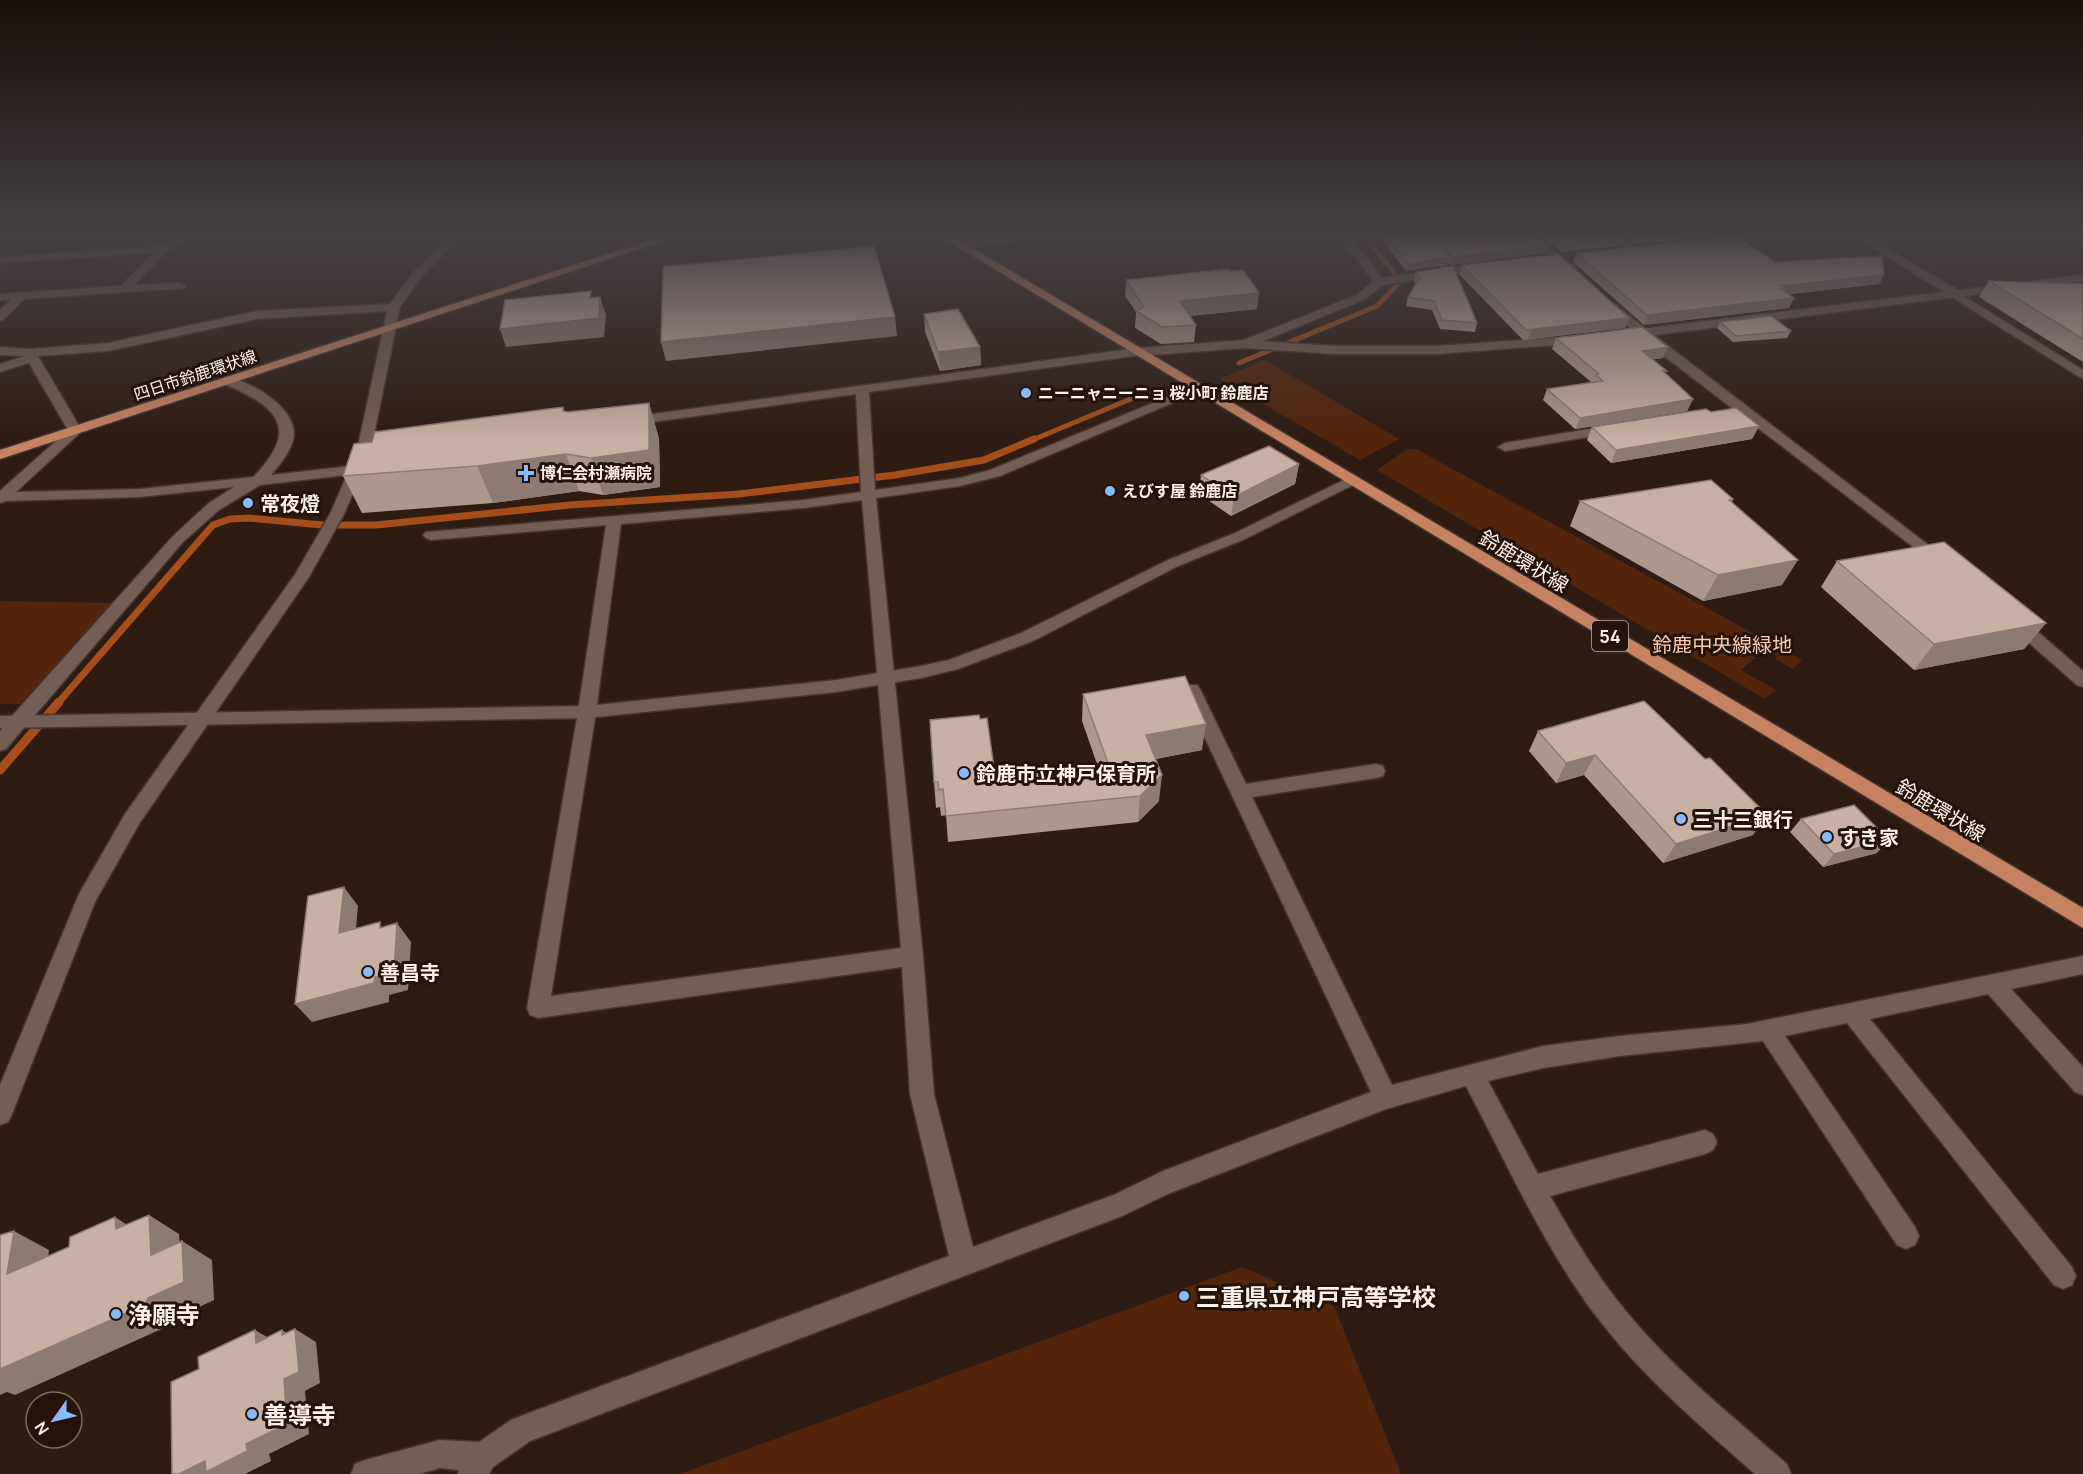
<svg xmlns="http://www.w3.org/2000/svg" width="2083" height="1474" font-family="Manrope,'Noto Sans JP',sans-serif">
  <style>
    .green { fill: #53250b }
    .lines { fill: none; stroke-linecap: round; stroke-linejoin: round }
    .stream-far2 { stroke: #a54e1c; stroke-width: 5 }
    .stream-far1 { stroke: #a54e1c; stroke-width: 7 }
    .stream { stroke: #a54e1c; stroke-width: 9 }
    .street-casing { stroke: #443530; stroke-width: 3 }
    .secondary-casing { stroke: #443530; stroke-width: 3 }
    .primary-casing { stroke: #443530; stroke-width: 3 }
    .street { fill: #745d53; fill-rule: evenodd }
    .secondary { fill: #745d53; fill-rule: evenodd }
    .primary { fill: #c78361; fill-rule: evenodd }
    .wall { fill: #ad978d }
    .shaded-wall { fill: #8d7b73 }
    .building { fill: #c9b0a4; stroke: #8d7b73; stroke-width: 1.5 }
    .poi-dot { fill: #8abafc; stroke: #24130a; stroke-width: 2 }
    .labels { text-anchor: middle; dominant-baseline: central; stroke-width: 6; stroke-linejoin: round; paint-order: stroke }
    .far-street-label { font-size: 16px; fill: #fdf0ea; stroke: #24130a }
    .far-poi-label { font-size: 16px; font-weight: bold; fill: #fdf0ea; stroke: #24130a; text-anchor: start }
    .shield { fill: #24130a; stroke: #bcaea7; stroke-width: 1.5 }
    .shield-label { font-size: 18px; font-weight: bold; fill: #fdf0ea }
    .poi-label { font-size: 20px; font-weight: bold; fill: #fdf0ea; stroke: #24130a; text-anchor: start }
    .street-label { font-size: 20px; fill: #fdf0ea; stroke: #24130a }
    .park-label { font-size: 20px; fill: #fac9b2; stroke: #24130a }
    .near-poi-label { font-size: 24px; font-weight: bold; fill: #fdf0ea; stroke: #24130a; text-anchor: start }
  </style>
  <rect width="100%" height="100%" fill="#2e1c13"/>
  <path class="green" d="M1264 360H1265L1399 439 1360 460 1220 379Z
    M1407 449H1416L1802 660 1793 669 1775 659 1777 656 1764 650 1741 670 1776 690 1765 699 1377 470Z
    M0 601 115 603 20 704H0Z
    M1242 1267 1334 1306 1401 1474H680Z"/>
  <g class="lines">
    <path class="stream-far2" d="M1239 363 1377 306 1397 285 1394 272 1364 236
      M1030 441 1145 393"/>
    <path class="stream-far1" d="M58 703 213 525 230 519 249 518 322 525H376L570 505 739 494 895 475 984 460 1034 439"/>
    <path class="stream" d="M0 770 59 702"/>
    <g class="street-casing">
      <path id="street" d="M183 236H196L167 251 134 285 180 283 186 286 184 288 24 299 4 319 0 321V310L11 300H0V294L121 286 153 253 0 263V257L161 246Z
        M451 236H462L421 277 400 307 370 455 344 514 309 577 139 824 95 902 12 1114 8 1122 0 1125V1085L79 894 125 814 296 573 330 514 347 475 260 485 219 510 183 542 6 749 0 751V731L11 717 173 536 209 503 234 487 140 497 6 501 0 503V491L68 430 29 363 0 372V364L25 356 0 355V347L30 349 108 343 257 311 390 304 413 273ZM387 311 356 455 351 466 271 475C280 465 294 447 294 434 294 406 252 383 229 377L223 381 224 384C253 396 295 415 273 452 267 461 261 470 253 477L140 489 16 492 82 431 38 356 108 351 257 319Z
        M1008 236H1033L1028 239 961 249 956 246 961 243Z
        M1340 236H1350L1382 278 1485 262 1491 265 1485 268 1383 285 1365 299 1249 347H1241V341L1357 295 1373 281Z
        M1527 236H1538L1576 268V272H1568Z
        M1612 236H1623L1639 250 1638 252H1630Z
        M1744 236H1778L1773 239 1715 245 1710 242 1715 239Z
        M1854 236H1866L1961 292 1962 295 2083 370V379Z
        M1611 302 1944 557 1947 560 1944 563H1934L1638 336 1607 307V303Z
        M1137 348 1141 349 1143 352 1141 355 869 392 875 490 960 478 990 470 1194 386 1199 385 1205 389 1000 476 960 486 876 498 923 956 934 1094 973 1247 1116 1194 1163 1171 1371 1092 1182 689 1185 685H1197L1200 689 1246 784 1376 764 1383 766 1385 771 1383 776 1376 778 1252 797 1392 1085 1543 1046 1620 1036 1747 1024 2083 956V974L2011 989 2083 1067V1095L2075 1092 1988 994 1870 1019 2072 1267 2076 1276 2072 1285 2063 1289 2054 1285 1847 1023 1785 1036 1915 1227 1919 1236 1915 1245 1906 1249 1897 1245 1763 1041 1620 1056 1543 1068 1488 1081 1538 1174 1705 1130 1713 1134 1717 1142 1713 1150 1705 1154 1550 1196C1573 1236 1596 1275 1625 1310 1672 1368 1731 1415 1787 1464L1791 1474H1755C1704 1429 1651 1384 1608 1331 1548 1258 1510 1169 1466 1086L1386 1109 1170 1193 1122 1216 530 1441 493 1467 489 1474H458L459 1470 440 1468 419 1474H351L355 1464 365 1460 440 1440 479 1442 511 1420 521 1416 949 1256 910 1094 902 967 538 1018 530 1015 527 1008 578 712 606 525 431 540 426 538 423 535 426 532 804 500 861 492 856 394 631 425 624 421 631 417ZM862 500 901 948 551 996 596 712 621 524 804 508Z
        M1613 425 1620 429 1618 432 1505 451 1498 447 1505 443Z
        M2017 618 2023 619 2083 671V687L2077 685 2011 627 2009 623 2011 619Z"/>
    </g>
    <g class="secondary-casing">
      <path id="secondary" d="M2083 275V281L1623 339 1617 335 1623 331Z
        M1578 336 1584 340 1582 343 1437 354H1335L1245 348 1137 356 1131 352 1137 348 1245 340 1335 346H1437Z
        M1350 477 1357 481 1355 484 1245 539 1178 566 1033 641 958 669 921 678 836 692 587 718 0 728V716L587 706 836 680 921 666 949 660 1021 633 1168 560 1235 533Z"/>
    </g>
    <g class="primary-casing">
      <path id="primary" d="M664 236H679L0 459V450Z
        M940 236H952L2083 908V928Z"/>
    </g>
    <use href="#street" class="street"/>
    <use href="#secondary" class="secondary"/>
    <use href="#primary" class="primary"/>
  </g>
  <path class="wall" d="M1379 236H1535L1544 253 1450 265 1447 262 1446 265 1406 271Z
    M1541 236H1620L1623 238 1620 246 1562 252Z
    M1626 236H1718L1637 244Z
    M1576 253 1775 262 1884 275 1879 284 1788 294 1794 298 1789 308 1644 325 1573 262Z
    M1462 265 1629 318 1625 328 1523 340 1459 274Z
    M1416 272 1477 323 1475 332 1440 329 1432 310 1406 306 1408 297 1416 284 1414 281Z
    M1126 280 1257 309 1190 316 1196 325 1194 342 1161 344 1135 328 1136 312 1125 296Z
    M1989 281 2083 284V362L1979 297Z
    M924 314 980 347 981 365 940 371 925 332Z
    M1720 322 1791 331 1787 338 1733 342 1717 328Z
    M1556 338 1663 358 1653 359 1666 374 1693 399 1687 411 1575 429 1543 400 1547 389 1591 382 1552 349Z
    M649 403 659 439 660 487 603 495 579 491 493 503 362 513 343 476 372 442 563 407 564 412H568Z
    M1711 412 1759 426 1752 439 1611 463 1587 440 1592 427Z
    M1299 464 1295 484 1231 516 1199 494 1201 475Z
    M1733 499 1732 502 1782 585 1703 601 1570 526 1580 501Z
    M1837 561 2046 623 2024 649 1914 670 1821 587Z
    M1083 694 1202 750 1156 759 1159 801 1138 822 948 842 946 815 941 816 940 807 936 808 934 782 1097 764 1082 721Z
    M1538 731 1705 759 1753 835 1663 863 1584 775 1556 783 1529 751Z
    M1801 819 1877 853 1823 867 1790 832Z"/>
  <path class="shaded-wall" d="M1546 246 1544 253 1450 265 1452 257Z
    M1449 257 1446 265 1406 271 1408 264Z
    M1884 275 1879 284 1783 295 1786 288 1782 286Z
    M1259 293 1257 309 1178 317 1180 301Z
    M600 297 606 315 604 337 506 347 500 329Z
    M1794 298 1789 308 1644 325 1647 315Z
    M895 317 897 336 666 361 661 342Z
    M1629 318 1625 328 1528 339 1531 330Z
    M980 347 981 365 940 371 938 352Z
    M1668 347 1663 358 1637 362 1642 351Z
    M1693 399 1687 411 1575 429 1580 418Z
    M649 403 659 439 660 487 603 495 591 458Z
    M1759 426 1752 439 1611 463 1616 450Z
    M566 454 579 491 493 503 477 466Z
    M1299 464 1295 484 1231 516 1234 497Z
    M1798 560 1782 585 1703 601 1718 575Z
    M2046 623 2024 649 1914 670 1934 644Z
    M1206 724 1202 750 1143 761 1146 735Z
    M1595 755 1584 775 1556 783 1566 763Z
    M1162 775 1159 801 1138 822 1140 796Z
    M1767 815 1753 835 1663 863 1676 844Z
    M1889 840 1877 853 1823 867 1834 854Z
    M344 887 358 906 354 951 339 933Z
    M397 923 411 942 408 990 389 995V1002L312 1022 295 1004 375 977Z
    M149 1215 179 1234 182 1274 151 1255Z
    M115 1217 146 1237 116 1229Z
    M14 1231 49 1250 43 1293 7 1274Z
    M182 1241 212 1260 214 1300 180 1316 177 1322 57 1376 15 1395 7 1392 0 1395V1369L148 1298Z
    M295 1329 316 1342 320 1383 305 1391 309 1434 269 1454 271 1461 245 1474H179L205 1461 246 1444 284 1379 282 1330 296 1339Z
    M255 1330 277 1343H256Z"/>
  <path class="building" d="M1387 236H1535L1546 246 1452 257 1446 250 1449 257 1408 264Z
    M1554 236H1620L1623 238 1564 244Z
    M1736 236 1775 262 1882 256 1884 275 1782 286 1786 288 1781 289 1794 298 1647 315 1576 253Z
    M874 246 895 317 661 342 663 267Z
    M1558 254 1629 318 1526 330 1462 265Z
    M1453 266 1477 323 1442 320 1434 301 1408 297 1420 277 1416 272Z
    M1228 269 1230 271 1243 270 1259 293 1180 301 1196 325 1162 327 1136 311 1144 307 1126 280Z
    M1989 281 2083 284V339Z
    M591 291 590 298 600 297 599 318 500 329 505 300Z
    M958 309 980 347 938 352 924 314Z
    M1771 316 1791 331 1736 336 1720 322Z
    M1642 327 1668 347 1642 351 1667 371H1663L1693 399 1580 418 1547 389 1603 381 1596 375 1599 374 1556 338Z
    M649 403V450L591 458 566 454 477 466 343 476 354 444 372 442 375 432 563 407V411L568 412Z
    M1736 408 1759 426 1616 450 1592 427 1706 409 1711 412Z
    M1269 446 1299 464 1234 497 1201 475Z
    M1711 480 1733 499 1729 500 1798 560 1718 575 1580 501Z
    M1944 542 2046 623 1934 644 1837 561Z
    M1185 676 1206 724 1146 735 1162 775 1140 796 946 816 943 789 939 790 938 782H934L930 720 979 715 980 719 987 718 995 775 1108 763 1083 694Z
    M1644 701 1705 759 1710 758 1767 815 1676 844 1595 755 1566 763 1538 731Z
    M1854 805 1889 840 1834 854 1801 819Z
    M344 887 339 933 380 922V928L397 923 394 972 375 977 374 983 295 1004 308 896Z
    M149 1215 151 1255 182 1241 184 1282 148 1298 145 1305 0 1369V1235L14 1231 7 1274 69 1247 70 1237 115 1217 116 1229Z
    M295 1329 299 1372 284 1379 287 1424 246 1444 247 1451 206 1472 205 1461 179 1474H172L171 1382 199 1369 198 1357 255 1330 256 1343 282 1330V1335Z"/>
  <linearGradient id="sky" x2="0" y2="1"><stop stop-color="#190f0a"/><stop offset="0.53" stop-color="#464044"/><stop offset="1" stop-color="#464044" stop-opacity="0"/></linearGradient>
  <rect width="2083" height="442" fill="url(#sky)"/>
  <g class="poi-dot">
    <circle cx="1026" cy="393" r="6"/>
    <path d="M523 464h6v6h6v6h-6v6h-6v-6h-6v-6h6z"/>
    <circle cx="1110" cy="491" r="6"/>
    <circle cx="248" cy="503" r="6"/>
    <circle cx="964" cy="773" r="6"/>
    <circle cx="1681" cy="819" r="6"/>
    <circle cx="1827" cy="837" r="6"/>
    <circle cx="368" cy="972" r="6"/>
    <circle cx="1184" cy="1296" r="6"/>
    <circle cx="116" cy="1314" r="6"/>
    <circle cx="252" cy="1414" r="6"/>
  </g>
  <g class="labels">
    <g class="far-street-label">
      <text transform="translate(195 375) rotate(-18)">四日市鈴鹿環状線</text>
    </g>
    <g class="far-poi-label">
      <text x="1038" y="393">ニーニャニーニョ 桜小町 鈴鹿店</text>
      <text x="540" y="473">博仁会村瀬病院</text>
      <text x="1122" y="491">えびす屋 鈴鹿店</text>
    </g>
    <rect class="shield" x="1592" y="621" width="36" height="30" rx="4.5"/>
    <g class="shield-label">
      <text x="1610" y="636">54</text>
    </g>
    <g class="poi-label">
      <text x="260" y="503">常夜燈</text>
      <text x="976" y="773">鈴鹿市立神戸保育所</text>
      <text x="1693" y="819">三十三銀行</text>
      <text x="1839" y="837">すき家</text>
      <text x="380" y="972">善昌寺</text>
    </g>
    <g class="street-label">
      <text transform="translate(1524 561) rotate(31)">鈴鹿環状線</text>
      <text transform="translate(1941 810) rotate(31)">鈴鹿環状線</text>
    </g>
    <g class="park-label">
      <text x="1722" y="644">鈴鹿中央線緑地</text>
    </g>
    <g class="near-poi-label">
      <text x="1196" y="1296">三重県立神戸高等学校</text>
      <text x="128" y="1314">浄願寺</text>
      <text x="264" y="1414">善導寺</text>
    </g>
  </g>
  <g transform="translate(54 1420) rotate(236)"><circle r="28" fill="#24130a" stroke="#7b6b64" stroke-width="1.5"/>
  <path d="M0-4.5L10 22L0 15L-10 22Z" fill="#8abafc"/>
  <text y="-9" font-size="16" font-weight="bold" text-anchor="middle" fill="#fdf0ea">N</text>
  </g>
</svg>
